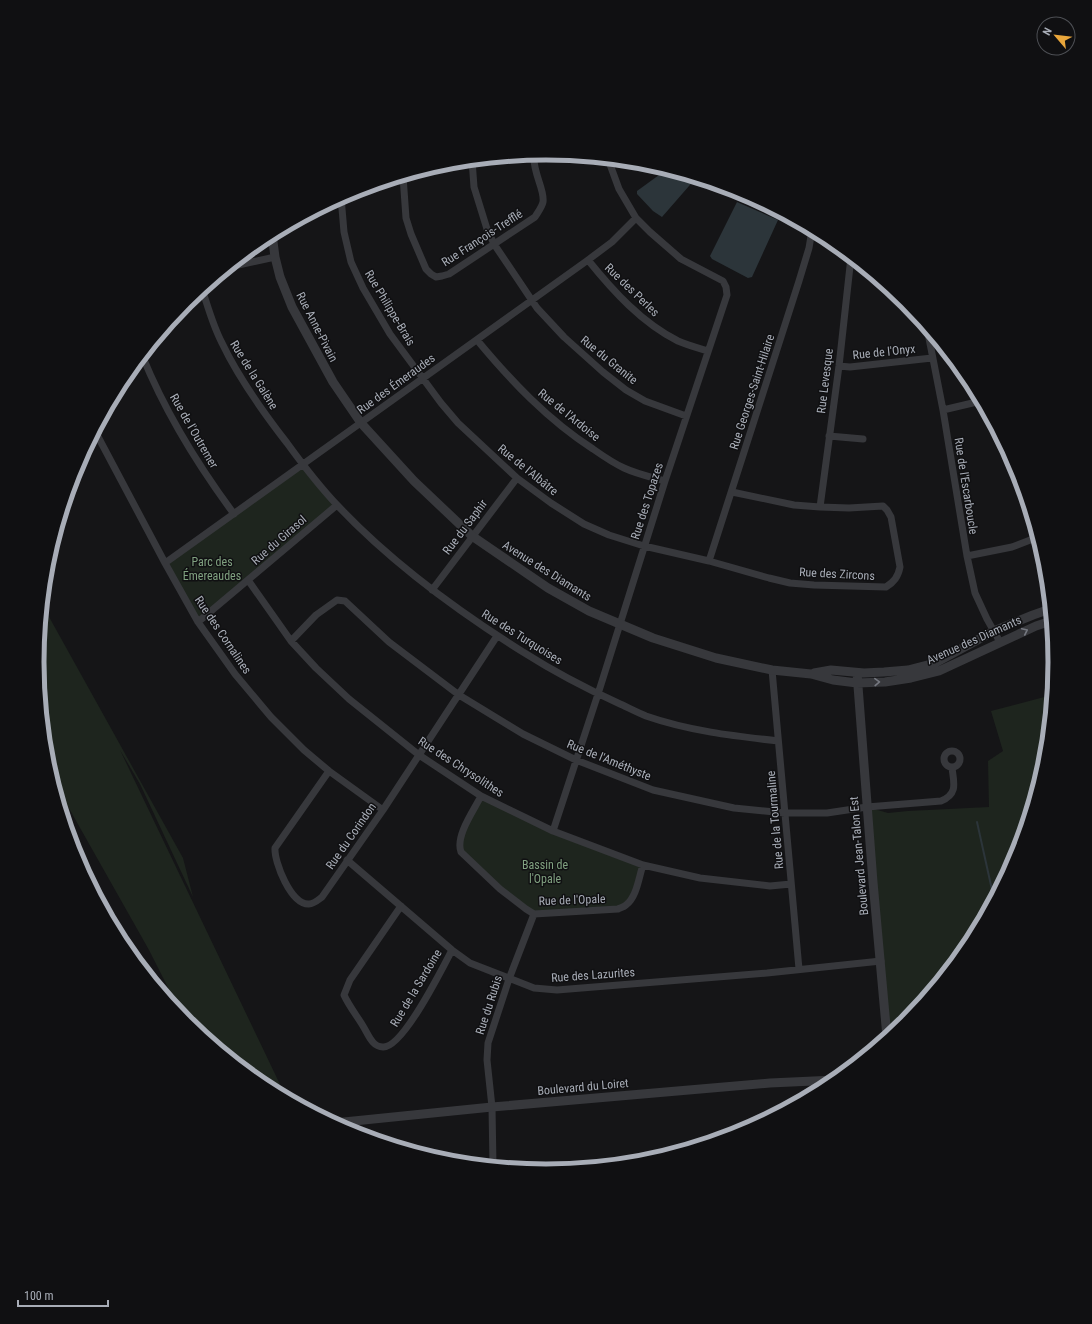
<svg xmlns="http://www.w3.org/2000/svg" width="1092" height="1324" font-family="'Roboto Condensed',sans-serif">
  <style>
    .green { fill: #1e251e }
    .water { fill: #2c353a }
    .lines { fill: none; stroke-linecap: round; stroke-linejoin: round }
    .stream { stroke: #2c353a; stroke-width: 2 }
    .minor { stroke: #37383c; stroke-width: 7 }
    .tertiary { stroke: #37383c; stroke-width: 9 }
    .oneway { stroke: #757880 }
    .labels { text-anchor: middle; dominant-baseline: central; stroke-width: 3; stroke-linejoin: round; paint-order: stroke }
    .street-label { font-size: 12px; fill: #a8adb7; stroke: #101012 }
    .park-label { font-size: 12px; fill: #80a180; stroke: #101012 }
    .rim { fill: none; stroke: #a8adb7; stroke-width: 5 }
  </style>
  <rect width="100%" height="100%" fill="#151517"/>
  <path class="green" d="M303 464 337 505 198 622 165 563Z
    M43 606 183 858 193 897 140 784 120 750 286 1097 263 1085 185 1021 149 950 66 803 53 782 47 761 37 662Z
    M1052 695 1045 762 1016 857 969 945 906 1022 887 1037 867 807 888 813 908 811 989 807 988 761 1003 751 991 711Z
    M481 796 553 831 643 865 627 905 534 914 465 857 459 841Z"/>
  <path class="water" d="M667 171 676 172 696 178 662 217 653 211 637 194V191L659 175Z
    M737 202 778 220 752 277 748 278 712 259 710 256Z"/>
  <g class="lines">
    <path class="stream" d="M977 822 994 899"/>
    <path class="minor" d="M472 160 474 187 487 229 494 244 537 308 564 337 603 372 626 390 645 401 686 416
      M403 176 406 218 411 234 426 269 431 274 436 277 442 276 449 274 535 217C538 212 542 207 543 202 545 189 532 172 534 154
      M718 185 726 190H736
      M341 197 344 232 351 262 363 288 390 334 441 403 458 423 517 478 551 503 584 524 609 535 644 546 709 561 769 578 790 583 814 585 886 587C894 582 898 577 900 567L891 517 887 510 883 506 849 508 820 507 794 505 732 492
      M588 260C613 291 642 323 678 341 687 345 698 348 708 351
      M229 267 275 257
      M202 289C208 307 213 326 222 343 239 379 263 412 287 443 303 465 320 487 338 506 392 563 456 610 523 652 553 671 585 688 618 703 627 707 636 712 646 716 689 731 734 736 778 741
      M927 328 943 410 967 556 975 593 987 619 1000 642
      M477 340C511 381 548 420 593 449 603 456 613 463 624 468 637 474 651 477 665 481
      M142 355C165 412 197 464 234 514
      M839 366 850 367 932 358
      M943 410 981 401
      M95 431 165 563 198 622 235 674 271 717 304 750 329 771 383 810
      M829 436 863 439
      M820 507 839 366 851 257
      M967 556 1012 547 1038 537
      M709 561 799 281 809 248 812 230
      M165 563 588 260 612 242 636 218
      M248 580 291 641 316 668 349 699 419 755 481 796 553 831 643 865 700 878 770 886 791 884
      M432 590 517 478
      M198 622 337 505
      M291 641 316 615 337 600 345 601 389 642 459 695 523 734 576 760 653 790 734 808 785 813H827L867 807 941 801C958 794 954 783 952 768
      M772 670 799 969
      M944 759a8 8 0 1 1 16 0a8 8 0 1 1-16 0Z
      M329 771 275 848C274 862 291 905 309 904 314 904 318 900 322 897L383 810 497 636
      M481 796C474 810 455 836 461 852L500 889 526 909 534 914 618 909C620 908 624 907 626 905 637 897 639 876 643 865
      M553 831 598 694 665 481 727 295 726 287 723 281 681 259 650 232 636 218 619 189 608 159
      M347 860 452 950 470 963 534 988 557 990 767 973 881 961
      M401 906 350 980 344 995C349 1006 357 1016 363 1026 368 1034 372 1047 383 1047 403 1048 443 967 452 950
      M493 1166 492 1107 487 1060 488 1043 509 979 534 914"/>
    <path class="tertiary" d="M272 234 275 257 280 277 292 307 333 382 361 423 414 481 472 536 548 588 589 611 653 638 716 658 772 670 811 674 833 680 857 683 885 682 911 678 939 671 1036 626 1051 621
      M814 673 831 670 864 673 884 672 908 670 935 663 994 631 1033 615 1050 609
      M857 673 873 882 887 1037
      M334 1123 492 1107 770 1083 835 1080"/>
  </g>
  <defs><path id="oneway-chevron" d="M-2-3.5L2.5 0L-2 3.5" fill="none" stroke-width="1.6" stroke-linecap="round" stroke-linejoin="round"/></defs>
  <g class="oneway">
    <use href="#oneway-chevron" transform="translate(1025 631) rotate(-25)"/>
    <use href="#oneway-chevron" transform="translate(877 682) rotate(-2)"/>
  </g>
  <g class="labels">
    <g class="street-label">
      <text transform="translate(482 238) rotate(-33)">Rue François-Trefflé</text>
      <text transform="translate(632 290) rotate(44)">Rue des Perles</text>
      <text transform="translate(390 308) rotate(59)">Rue Philippe-Brais</text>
      <text transform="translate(317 327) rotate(63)">Rue Anne-Pivain</text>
      <text transform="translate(884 352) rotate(-6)">Rue de l'Onyx</text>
      <text transform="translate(609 360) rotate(39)">Rue du Granite</text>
      <text transform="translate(254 375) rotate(58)">Rue de la Galène</text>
      <text transform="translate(825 381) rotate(-83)">Rue Levesque</text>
      <text transform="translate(396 384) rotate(-36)">Rue des Émeraudes</text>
      <text transform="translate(752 392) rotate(-72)">Rue Georges-Saint-Hilaire</text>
      <text transform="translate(569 415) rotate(39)">Rue de l'Ardoise</text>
      <text transform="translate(194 431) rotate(60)">Rue de l'Outremer</text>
      <text transform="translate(528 470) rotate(39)">Rue de l'Albâtre</text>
      <text transform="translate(966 486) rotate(81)">Rue de l'Escarboucle</text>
      <text transform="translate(647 501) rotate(-72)">Rue des Topazes</text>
      <text transform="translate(465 527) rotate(-53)">Rue du Saphir</text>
      <text transform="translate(279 540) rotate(-41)">Rue du Girasol</text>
      <text transform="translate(547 571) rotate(32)">Avenue des Diamants</text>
      <text transform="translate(837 574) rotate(3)">Rue des Zircons</text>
      <text transform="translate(223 635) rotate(56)">Rue des Cornalines</text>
      <text transform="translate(522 637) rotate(32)">Rue des Turquoises</text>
      <text transform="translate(974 640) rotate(-24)">Avenue des Diamants</text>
      <text transform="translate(609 760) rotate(22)">Rue de l'Améthyste</text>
      <text transform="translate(461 767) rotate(33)">Rue des Chrysolithes</text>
      <text transform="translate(775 820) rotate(-95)">Rue de la Tourmaline</text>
      <text transform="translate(351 836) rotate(-55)">Rue du Corindon</text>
      <text transform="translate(859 856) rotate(-95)">Boulevard Jean-Talon Est</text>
      <text transform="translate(572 900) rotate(-2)">Rue de l'Opale</text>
      <text transform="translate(593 975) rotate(-4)">Rue des Lazurites</text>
      <text transform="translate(416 988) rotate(-59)">Rue de la Sardoine</text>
      <text transform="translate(489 1005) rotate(-72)">Rue du Rubis</text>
      <text transform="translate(583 1087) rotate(-5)">Boulevard du Loiret</text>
    </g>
    <g class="park-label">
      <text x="212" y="562">Parc des<tspan x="212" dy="14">Émereaudes</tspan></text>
      <text x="545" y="865">Bassin de<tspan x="545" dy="14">l'Opale</tspan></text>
    </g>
  </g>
  <path d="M0 0H1092V1324H0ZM44 662a502 502 0 1 1 1004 0a502 502 0 1 1-1004 0Z" fill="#101012" fill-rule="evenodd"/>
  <path class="rim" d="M44 662a502 502 0 1 1 1004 0a502 502 0 1 1-1004 0Z"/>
  <g transform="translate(1056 36) rotate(298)"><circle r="19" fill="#101012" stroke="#4d4f54"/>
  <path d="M0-3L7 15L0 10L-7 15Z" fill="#e9a63b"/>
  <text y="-6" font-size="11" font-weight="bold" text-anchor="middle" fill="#a8adb7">N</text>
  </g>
  <path d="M18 1300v6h90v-6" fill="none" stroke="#a8adb7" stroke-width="2"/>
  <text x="24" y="1300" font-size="12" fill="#a8adb7" stroke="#101012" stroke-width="3" paint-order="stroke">100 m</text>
</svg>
